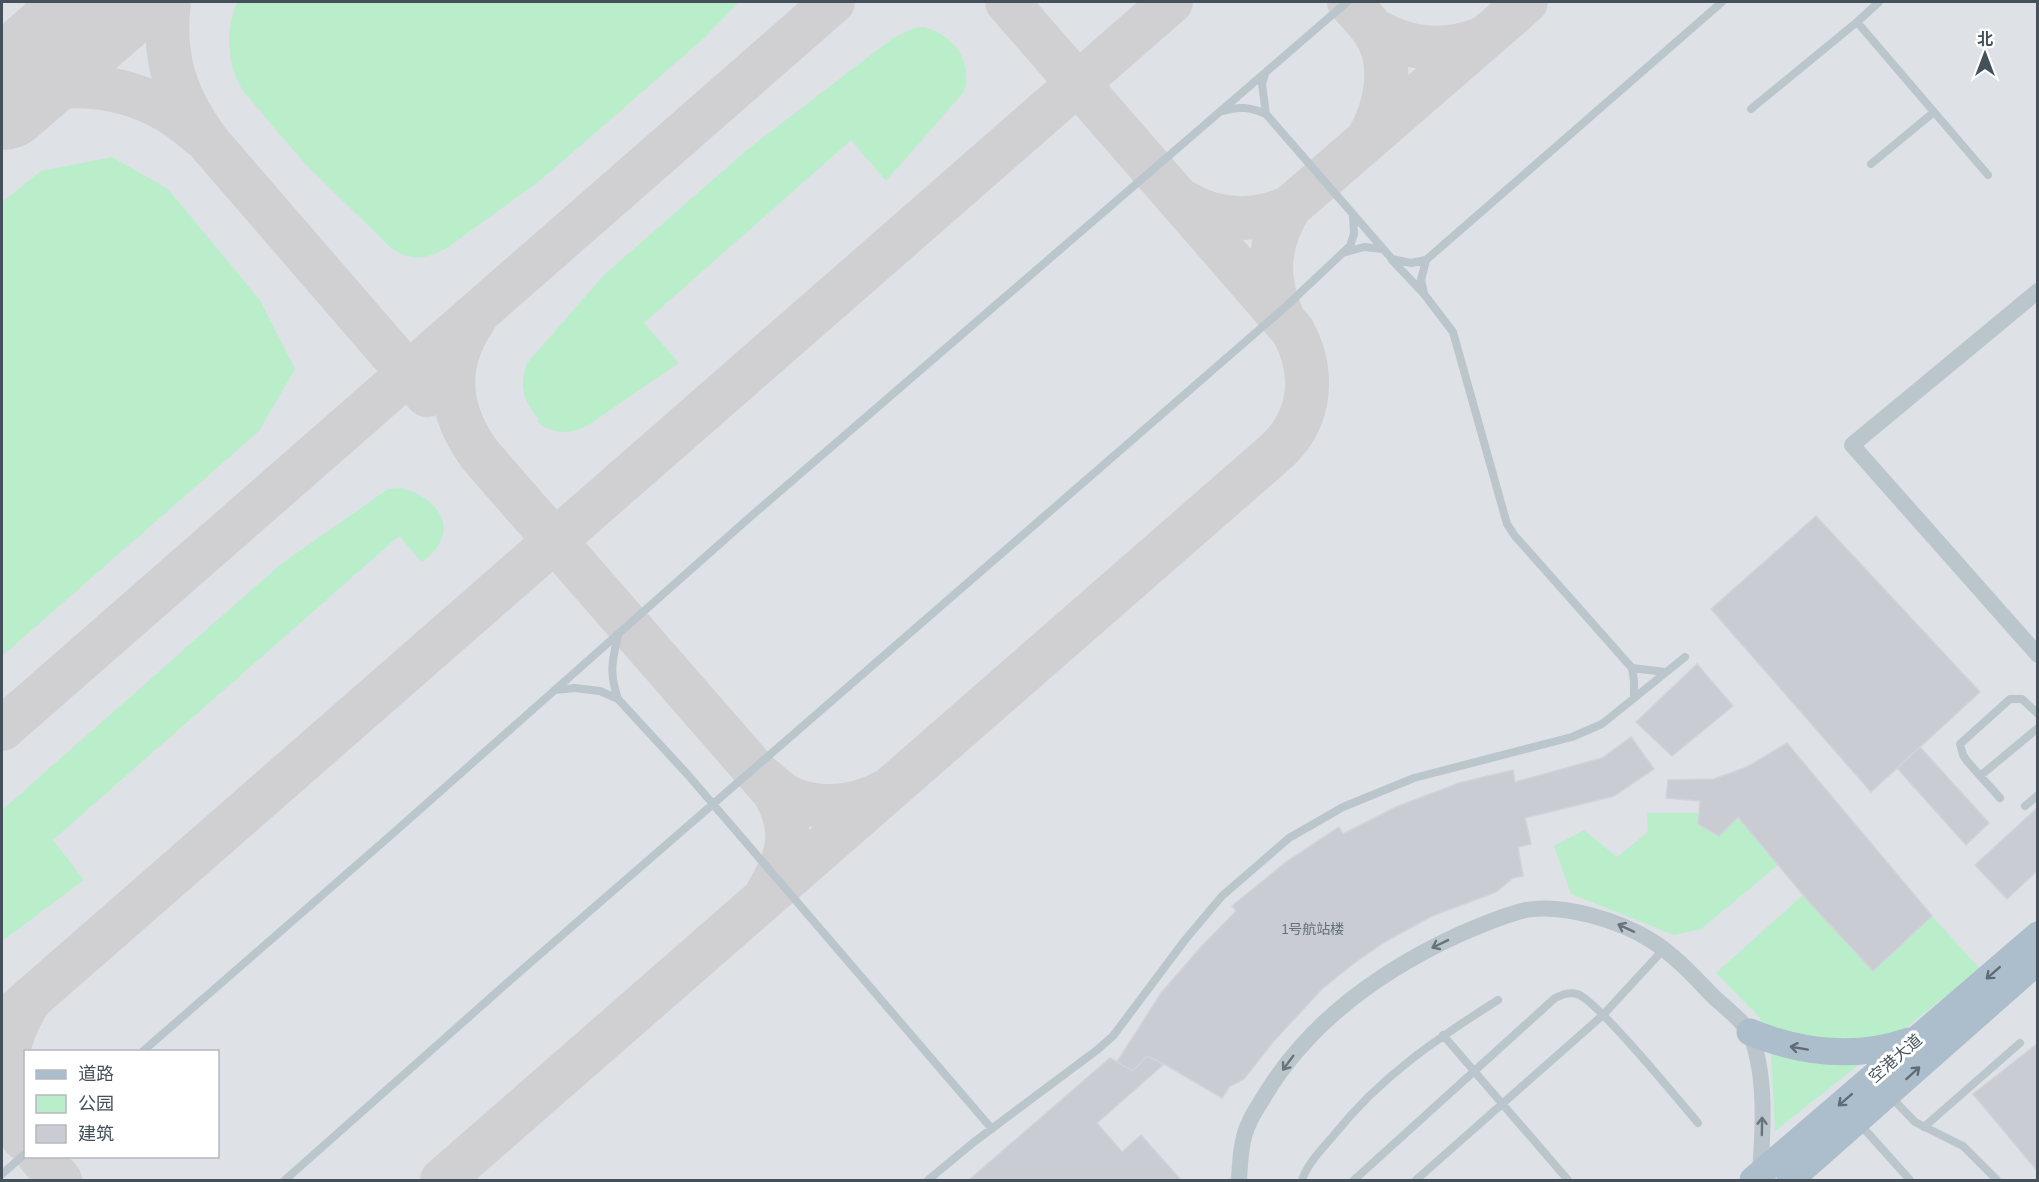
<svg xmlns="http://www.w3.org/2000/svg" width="2039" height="1182" font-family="'Archivo Narrow','Noto Sans SC',sans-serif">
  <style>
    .airport { fill: #dee1e5; fill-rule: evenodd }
    .green { fill: #baeecb }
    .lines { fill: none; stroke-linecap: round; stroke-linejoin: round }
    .taxiway { stroke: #d0d0d2; stroke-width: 44 }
    .runway { stroke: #d0d0d2; stroke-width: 108 }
    .building { fill: #c9ccd2; stroke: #d1d3d9; stroke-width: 1.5 }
    .service { stroke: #bbc5cc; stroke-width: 8 }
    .minor { stroke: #bbc5cc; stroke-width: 16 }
    .primary { stroke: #acbecc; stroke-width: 27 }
    .oneway { stroke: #68747c }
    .oneway2 { stroke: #5f6c76 }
    .labels { text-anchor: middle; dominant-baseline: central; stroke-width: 6; stroke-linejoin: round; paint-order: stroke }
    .number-label { font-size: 14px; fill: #667078 }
    .street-label { font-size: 16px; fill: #45515a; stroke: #fff }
  </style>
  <rect width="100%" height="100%" fill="#f0eded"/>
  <path class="airport" d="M2 2H2037V1180H2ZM26 1052H218V1156H26Z"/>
  <path class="green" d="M237 2H739L703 39 542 179 447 248C428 259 410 262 391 248L306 165 243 91C226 62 225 32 237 2Z
    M924 27C954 35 973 61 964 92L886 181 851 140 644 323 679 363 587 426C569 435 553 434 537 422L539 419C524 402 518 386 527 363L604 275 748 149 893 38 914 28Z
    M112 157 168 189 260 300 295 369 259 431 2 656V202L41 171Z
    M403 488C444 501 460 534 422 562L399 536 53 840 84 880 2 941V810L281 564 388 489Z
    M1647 813H1699L1698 824 1719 836 1738 817 1778 865 1701 929 1674 935 1571 894 1554 846 1584 830 1617 857 1648 832Z
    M1803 895 1872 970 1932 916 1980 969 1775 1131 1771 1055 1760 1018 1716 973Z"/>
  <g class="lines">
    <path class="taxiway" d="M169 2C162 58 176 99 210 144L427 395
      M1349 2C1357 11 1366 20 1373 30 1396 62 1386 109 1367 140
      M1374 30C1410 51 1446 53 1484 38
      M2 103C68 72 146 85 200 135
      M1182 201C1216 222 1254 223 1290 207L1526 2
      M1282 316C1265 277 1268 243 1290 207
      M474 320C443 366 448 411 480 455L773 791C797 830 788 859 766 895
      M2 729 833 2
      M762 777C771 784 781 795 792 799 821 811 855 807 882 793
      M2 1024 1171 2
      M23 1138C0 1088 0 1046 30 1000
      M39 1156 60 1180
      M442 1180 1278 450C1312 417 1315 372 1293 331L1007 2"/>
    <path class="runway" d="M2 96 110 2"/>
  </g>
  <path class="building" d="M1816 516 1980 692 1871 792 1711 609Z
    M1697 664 1733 706 1672 756 1636 722Z
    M1631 737 1654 769 1614 796 1525 818 1531 844 1518 847 1523 876 1513 878 1496 892 1432 916 1383 943 1353 964 1322 989 1273 1042 1244 1079 1230 1086 1222 1098 1164 1064 1147 1056 1133 1071 1117 1062 1161 993 1200 948 1236 911 1232 906 1286 862 1339 827 1343 834 1396 807 1459 783 1513 770 1515 782 1602 758Z
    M1787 743 1932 916 1873 971 1810 903 1738 817 1719 836 1698 824 1700 801 1666 798 1668 780 1714 779 1747 767Z
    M1920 747 1989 823 1966 845 1897 768Z
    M2038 807V870L2007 899 1975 865Z
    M2038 1043V1172L1973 1094Z
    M1147 1056 1164 1064 1097 1123 1122 1152 1141 1135 1181 1180H969L1110 1058 1133 1071Z"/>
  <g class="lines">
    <path class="service" d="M1857 22 1879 2
      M1265 74 1262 84 1266 114 1392 259 1411 263 1426 260 1722 2
      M1751 109 1857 22 1988 175
      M1223 111C1239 106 1250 107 1266 114
      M1871 164 1934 112
      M1346 252 1364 247 1383 249
      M1392 260 1424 294 1453 332 1507 524 1515 536 1632 668 1634 681V698
      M1424 293 1421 280 1426 260
      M618 635C612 662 609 672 618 699
      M1632 668 1665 672
      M555 690 575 688 600 691 618 699 688 775 992 1129
      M1980 776 2038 728
      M2000 798 1967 761 1963 755 1960 744 2010 699H2022L2038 714
      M2025 806 2038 795
      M1443 1035 1568 1180
      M142 1052 390 836 749 518 1347 2
      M1891 1097 1915 1122 1963 1146 1997 1180
      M1858 1122 1910 1180
      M1924 1127 2020 1043
      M2 1174 26 1153
      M285 1180 515 976 1283 309 1350 246 1354 234 1353 215
      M928 1180 974 1142 1097 1050 1113 1036 1185 940 1222 896 1289 838 1343 807 1414 778 1572 737 1602 724 1685 657
      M1302 1180C1308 1163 1322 1149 1334 1135 1381 1076 1435 1040 1498 1000
      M1354 1180 1555 998C1561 995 1570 992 1577 994 1595 998 1681 1103 1698 1123
      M1416 1180 1603 1015 1663 950"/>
    <path class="minor" d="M2038 291 1852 445 2038 655
      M1239 1180C1240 1162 1241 1139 1249 1123 1253 1113 1260 1104 1265 1095 1310 1021 1380 971 1458 935 1479 926 1503 915 1526 910 1563 903 1621 921 1652 941 1676 956 1696 979 1716 999 1725 1007 1746 1024 1750 1034 1767 1074 1763 1132 1760 1174L1757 1176"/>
    <path class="primary" d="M1750 1032C1801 1053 1856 1059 1909 1041
      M1753 1180 2038 935
      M1790 1180 2038 961"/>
  </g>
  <defs><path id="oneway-shaft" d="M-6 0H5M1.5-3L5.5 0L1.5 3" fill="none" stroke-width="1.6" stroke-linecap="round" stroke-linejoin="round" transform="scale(1.5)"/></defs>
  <g class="oneway">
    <use href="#oneway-shaft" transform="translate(1626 928) rotate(-155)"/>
    <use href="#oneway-shaft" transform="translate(1440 944) rotate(154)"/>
    <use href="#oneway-shaft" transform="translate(1288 1063) rotate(126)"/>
    <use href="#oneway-shaft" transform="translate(1762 1126) rotate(-89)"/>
  </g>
  <g class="oneway2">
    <use href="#oneway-shaft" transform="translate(1993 973) rotate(139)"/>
    <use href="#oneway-shaft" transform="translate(1799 1048) rotate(-170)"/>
    <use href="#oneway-shaft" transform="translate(1913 1073) rotate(-42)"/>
    <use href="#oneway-shaft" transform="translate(1845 1100) rotate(139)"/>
  </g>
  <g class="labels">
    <g class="number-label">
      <text x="1313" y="929">1号航站楼</text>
    </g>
    <g class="street-label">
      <text transform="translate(1895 1058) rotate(-41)">空港大道</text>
    </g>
  </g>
  <rect width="2039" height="1182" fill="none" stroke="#45515a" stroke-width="6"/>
  <rect x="24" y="1050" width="195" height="108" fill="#ffffff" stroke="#b5b9bd" stroke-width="1.5"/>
  <rect x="36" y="1070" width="30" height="9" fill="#acbecc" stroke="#b5b9bd" stroke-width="1.5"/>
  <text x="78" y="1080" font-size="18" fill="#45515a">道路</text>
  <rect x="36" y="1095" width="30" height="18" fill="#baeecb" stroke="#b5b9bd" stroke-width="1.5"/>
  <text x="78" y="1110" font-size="18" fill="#45515a">公园</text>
  <rect x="36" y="1125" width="30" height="18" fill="#c9ccd2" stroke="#b5b9bd" stroke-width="1.5"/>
  <text x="78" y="1140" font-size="18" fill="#45515a">建筑</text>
  <g transform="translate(1985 54)" stroke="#ffffff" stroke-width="4.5" paint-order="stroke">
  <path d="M0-4.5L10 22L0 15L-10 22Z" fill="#45515a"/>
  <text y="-9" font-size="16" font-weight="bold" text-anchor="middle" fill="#45515a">北</text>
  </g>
</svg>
